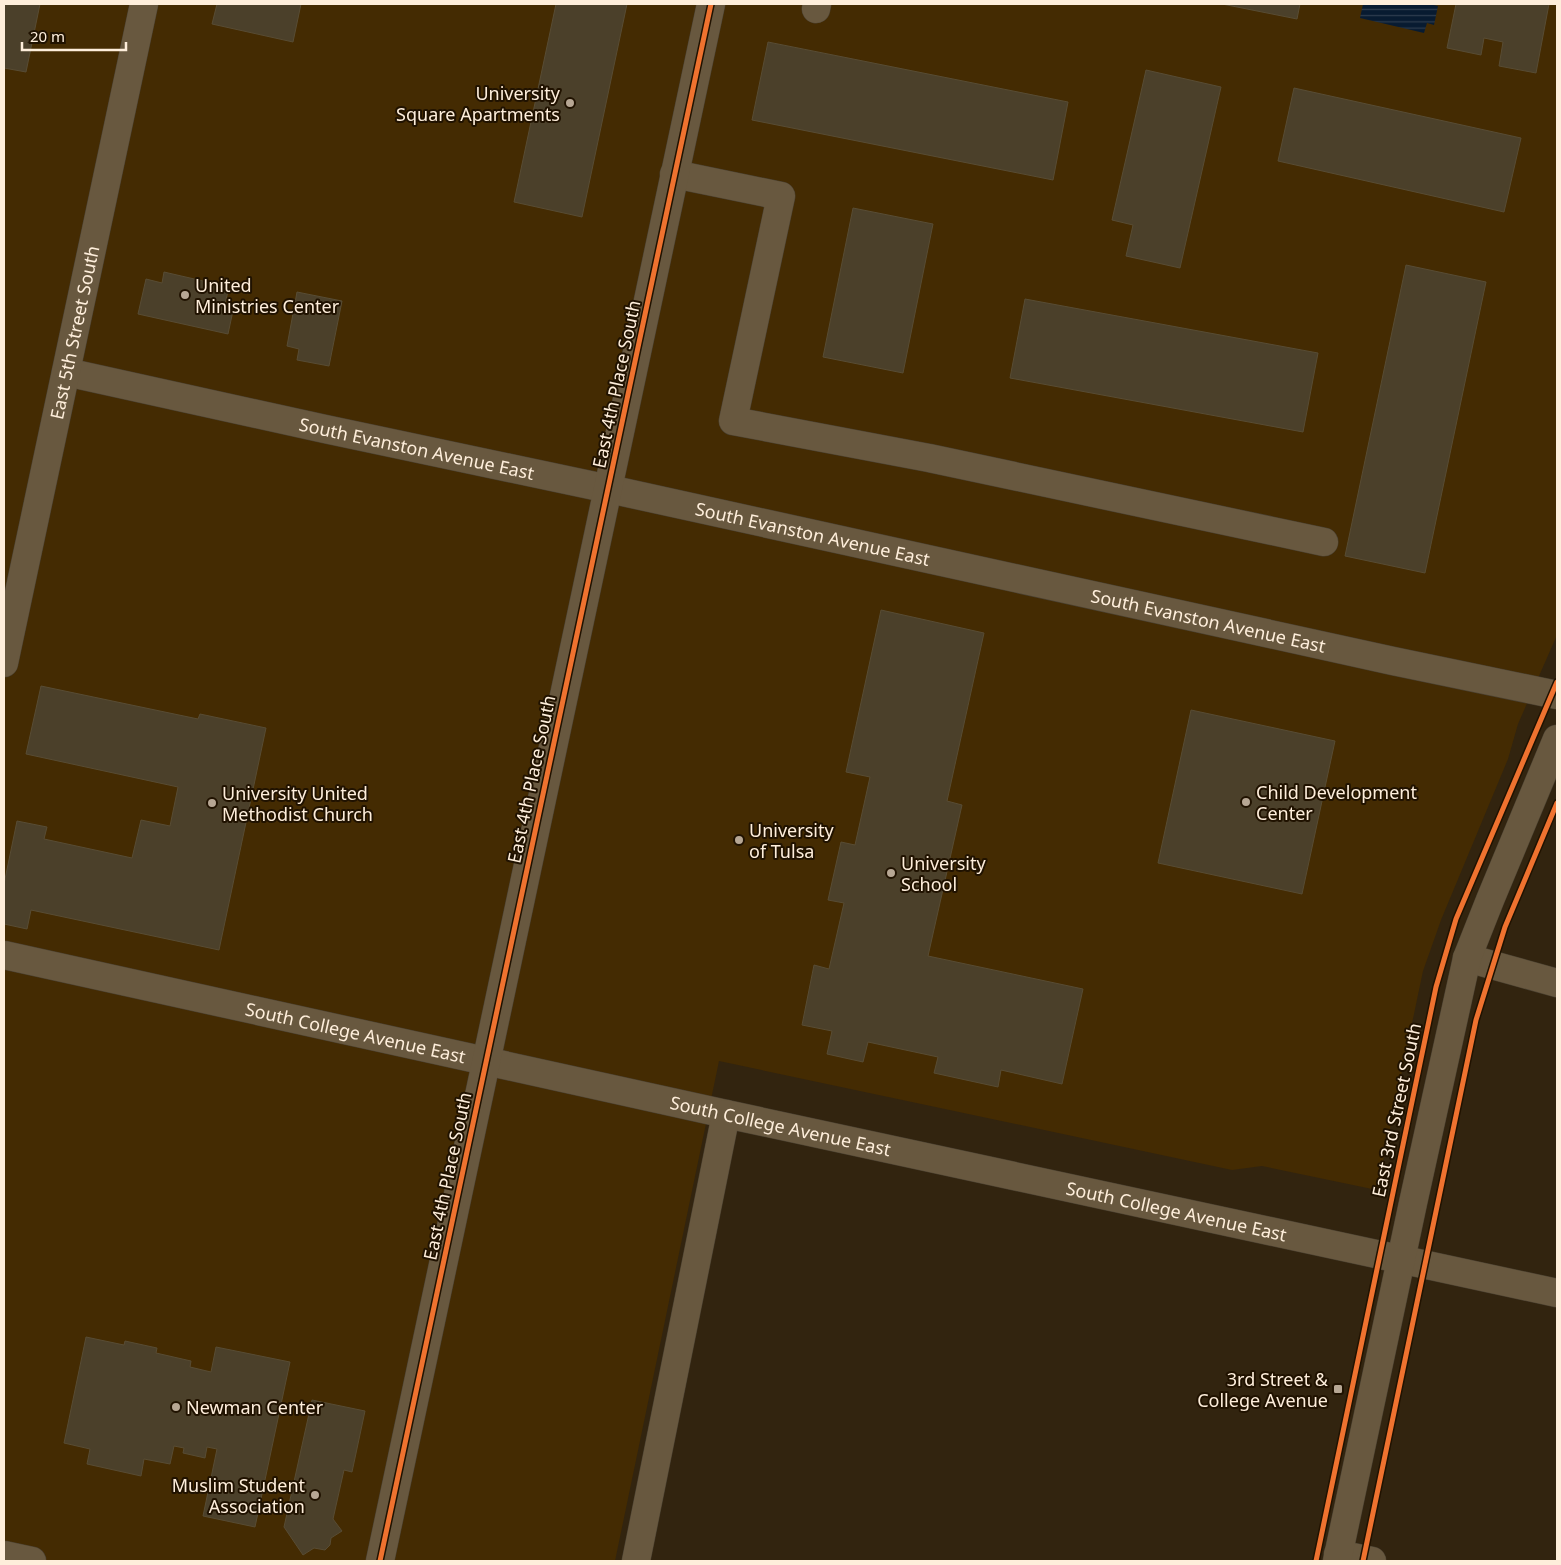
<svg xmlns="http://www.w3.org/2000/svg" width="1561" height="1565" font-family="'Noto Sans',sans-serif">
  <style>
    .built { fill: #442b02 }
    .water { fill: url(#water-rules) }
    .building { fill: #4b402a; stroke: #584c34 }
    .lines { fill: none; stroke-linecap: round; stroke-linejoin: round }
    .minor-casing { stroke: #4a4031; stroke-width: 29 }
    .minor { stroke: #68583f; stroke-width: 28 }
    .cycleway-casing { stroke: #201200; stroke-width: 8 }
    .cycleway { stroke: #ef722f; stroke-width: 5 }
    .poi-dot { fill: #b7a794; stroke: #201200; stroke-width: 2 }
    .labels { text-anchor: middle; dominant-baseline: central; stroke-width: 4; stroke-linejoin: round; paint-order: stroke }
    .poi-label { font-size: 18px; fill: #feeedb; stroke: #201200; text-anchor: start }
    .street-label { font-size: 18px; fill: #feeedb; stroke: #201200 }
  </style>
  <defs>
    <pattern id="water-rules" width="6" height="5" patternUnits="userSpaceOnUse" patternTransform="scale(1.25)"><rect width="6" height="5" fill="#081b31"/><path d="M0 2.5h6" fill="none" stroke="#2d3c4e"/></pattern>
  </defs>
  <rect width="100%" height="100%" fill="#32240f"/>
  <path class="built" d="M4 4H1557V635L1518 724 1508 759 1441 920 1423 971 1377 1190 1262 1166 1232 1170 719 1061 615 1561H4Z"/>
  <path class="water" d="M1363 4H1430L1438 6 1434 25 1427 23 1424 33 1360 18Z"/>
  <path class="building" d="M4 4H40L26 72 4 68Z
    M217 4H301L293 42 212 24Z
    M556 4H627L582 217 514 202Z
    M1222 4H1300L1297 19Z
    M1456 4H1549L1536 73 1499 66 1503 42 1484 38 1481 55 1447 48Z
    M768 42 1068 102 1053 180 752 120Z
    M1146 70 1221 87 1180 268 1126 256 1133 225 1112 220Z
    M1294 88 1521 138 1504 212 1278 161Z
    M853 208 933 224 903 373 823 357Z
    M1406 265 1486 282 1425 573 1345 556Z
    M164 272 229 287 225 304 234 306 228 334 138 314 146 279 162 283Z
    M297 292 342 301 329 366 297 360 299 349 287 346Z
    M1025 299 1318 353 1303 432 1010 378Z
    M881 610 984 633 947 801 962 805 928 956 1083 989 1062 1084 1001 1070 998 1087 934 1073 938 1057 868 1042 863 1062 827 1054 832 1031 802 1025 814 965 829 969 844 903 828 900 841 842 855 845 870 777 846 772Z
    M41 686 198 719 200 714 266 728 219 950 31 910 27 929 4 924V884L17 821 47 827 44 839 132 858 141 820 170 826 178 787 26 754Z
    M1191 710 1335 741 1302 894 1158 863Z
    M86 1337 124 1345 125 1341 157 1348 156 1353 191 1361 190 1367 211 1372 216 1347 290 1362 255 1527 203 1516 217 1449 207 1447 205 1458 183 1453 184 1448 174 1446 170 1464 144 1459 141 1476 87 1464 90 1449 64 1443Z
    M312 1400 365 1411 352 1472 344 1470 333 1519 342 1531 331 1538 330 1545 325 1550 314 1548 303 1555 284 1527Z"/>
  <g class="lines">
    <g class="minor-casing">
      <g id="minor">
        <path d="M816 9 817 4"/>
        <path d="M674 174 781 196 733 421 929 458 1324 542"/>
        <path id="s1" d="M66 372 325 429 609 489 1393 661 1557 695"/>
        <path id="s2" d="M4 663 144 4"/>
        <path id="s3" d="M4 955 726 1114 1557 1293"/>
        <path d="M1467 958 1557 983"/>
        <path d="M1338 1554 1372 1561"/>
        <path d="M4 1555 32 1561"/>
        <path d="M380 1561 711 4"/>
        <path d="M636 1561 726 1114"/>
        <path d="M1337 1561 1413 1203 1467 958 1490 900 1557 739"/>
      </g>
    </g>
    <use href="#minor" class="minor"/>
    <g class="cycleway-casing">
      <path id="cycleway" d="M380 1561 711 4
        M1316 1561 1436 987 1456 919 1557 682
        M1363 1561 1476 1020 1505 927 1557 803"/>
    </g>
    <use href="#cycleway" class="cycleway"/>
  </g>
  <g class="poi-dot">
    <circle cx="570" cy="103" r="5"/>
    <circle cx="185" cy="295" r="5"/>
    <circle cx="1246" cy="802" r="5"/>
    <circle cx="212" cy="803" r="5"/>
    <circle cx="739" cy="840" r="5"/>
    <circle cx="891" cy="873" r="5"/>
    <rect x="1333" y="1384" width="10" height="10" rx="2.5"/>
    <circle cx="176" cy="1407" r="5"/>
    <circle cx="315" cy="1495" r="5"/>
  </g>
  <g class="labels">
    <g class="poi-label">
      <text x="560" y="93" text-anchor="end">University<tspan x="560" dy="21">Square Apartments</tspan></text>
      <text x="195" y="285">United<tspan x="195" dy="21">Ministries Center</tspan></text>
      <text x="1256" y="792">Child Development<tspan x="1256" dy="21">Center</tspan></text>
      <text x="222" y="793">University United<tspan x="222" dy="21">Methodist Church</tspan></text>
      <text x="749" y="830">University<tspan x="749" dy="21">of Tulsa</tspan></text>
      <text x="901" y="863">University<tspan x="901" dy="21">School</tspan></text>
      <text x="1328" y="1379" text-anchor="end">3rd Street &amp;<tspan x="1328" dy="21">College Avenue</tspan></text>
      <text x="186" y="1407">Newman Center</text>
      <text x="305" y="1485" text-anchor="end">Muslim Student<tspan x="305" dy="21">Association</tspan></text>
    </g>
    <g class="street-label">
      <text stroke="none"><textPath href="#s2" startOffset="338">East 5th Street South</textPath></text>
      <text transform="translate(616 384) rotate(-78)">East 4th Place South</text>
      <text stroke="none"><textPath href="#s1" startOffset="359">South Evanston Avenue East</textPath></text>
      <text stroke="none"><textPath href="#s1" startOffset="764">South Evanston Avenue East</textPath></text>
      <text stroke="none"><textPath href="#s1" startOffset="1169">South Evanston Avenue East</textPath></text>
      <text transform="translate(531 779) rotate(-78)">East 4th Place South</text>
      <text stroke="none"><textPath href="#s3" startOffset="360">South College Avenue East</textPath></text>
      <text transform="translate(1396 1110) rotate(-78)">East 3rd Street South</text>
      <text stroke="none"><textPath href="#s3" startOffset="795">South College Avenue East</textPath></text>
      <text transform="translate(447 1176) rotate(-78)">East 4th Place South</text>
      <text stroke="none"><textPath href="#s3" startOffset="1200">South College Avenue East</textPath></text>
    </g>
  </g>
  <rect width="1561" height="1565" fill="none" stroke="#feeedb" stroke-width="10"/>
  <path d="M22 42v8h104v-8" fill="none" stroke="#feeedb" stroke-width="2.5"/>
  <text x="30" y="42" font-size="15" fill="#feeedb" stroke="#201200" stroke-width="4" paint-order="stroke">20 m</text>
</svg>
